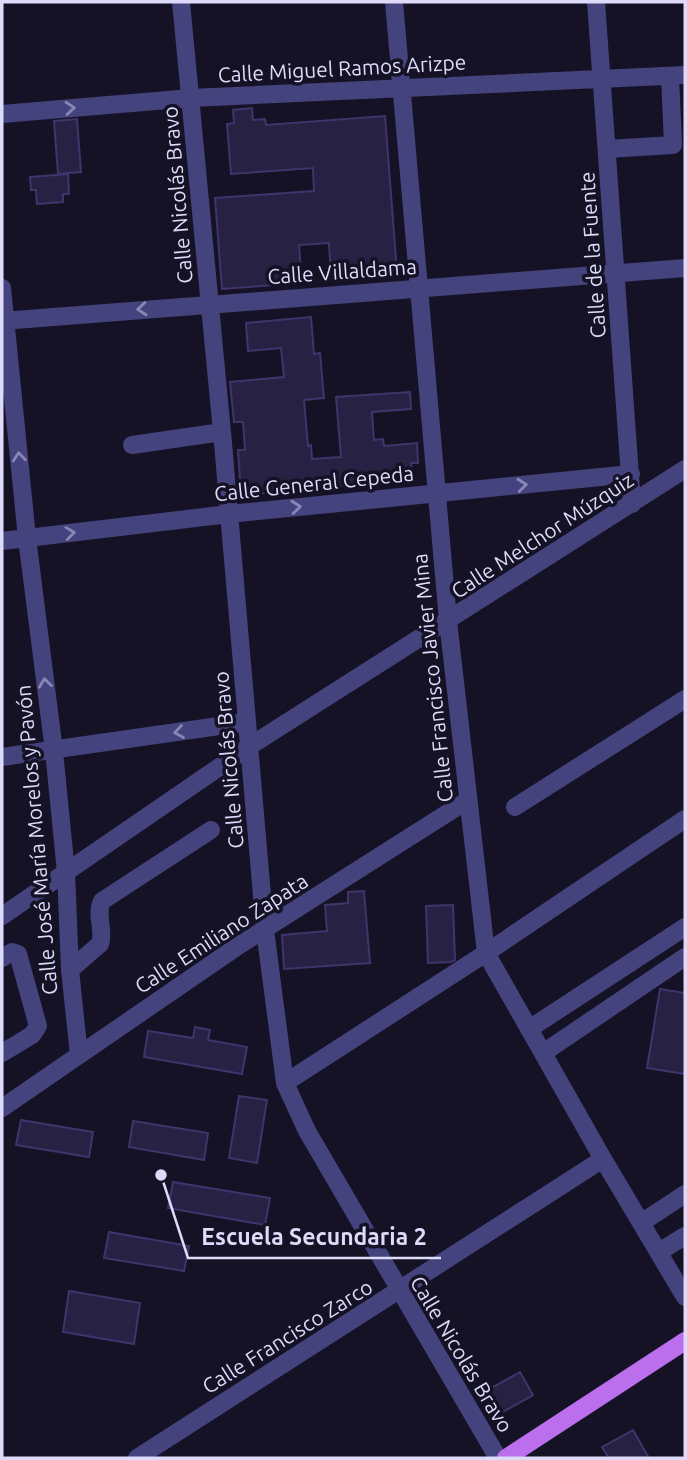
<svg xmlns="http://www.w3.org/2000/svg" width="687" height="1460" font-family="Ubuntu,sans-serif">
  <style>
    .building { fill: #272143; stroke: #3f356c; stroke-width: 2 }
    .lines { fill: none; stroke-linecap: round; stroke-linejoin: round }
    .minor { stroke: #44437e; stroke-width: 18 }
    .major { stroke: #bb6fed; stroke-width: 18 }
    .oneway { stroke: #8987b6 }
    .labels { text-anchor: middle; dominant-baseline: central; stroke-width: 7; stroke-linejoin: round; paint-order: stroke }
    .street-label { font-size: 21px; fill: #dddafa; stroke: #151225 }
    .leader { fill: none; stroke: #dddafa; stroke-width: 2.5 }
    .callout-dot { fill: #dddafa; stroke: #151225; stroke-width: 2.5 }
    .callout-label { font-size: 23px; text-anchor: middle; font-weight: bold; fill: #dddafa; stroke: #151225; stroke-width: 7; stroke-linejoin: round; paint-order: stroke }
  </style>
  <rect width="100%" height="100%" fill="#151225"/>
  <path class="building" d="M252 108 253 120 265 119 266 125 385 116 397 273 331 278 329 243 299 245 302 283 222 289 215 198 314 191 313 168 231 174 227 124 234 123 233 110Z
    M77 119 81 172 58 174 54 121Z
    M68 174 69 194H63V202L37 204 36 190H31L30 177Z
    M311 317 314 354 320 353 324 398 304 400 308 446 311 445 312 459 341 457 336 397 410 392 411 409 372 412 374 440 383 439 384 446 417 443 418 463H411L412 477 378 480 379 483 335 486 311 487 310 483 285 486V488L265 489V493L241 494 238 450H245L243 422H234L230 382 284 377 281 348 248 351 246 323Z
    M364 891 370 963 284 969 282 935 327 931 325 905 348 903V892Z
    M453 905 455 960 451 962 428 963 426 906Z
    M660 989 685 993V1074L647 1068Z
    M195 1027 210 1030 208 1040 247 1047 242 1074 144 1057 148 1031 193 1038Z
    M239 1096 267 1100 257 1163 229 1158Z
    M21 1120 93 1132 89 1157 16 1145Z
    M133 1121 208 1133 204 1160 129 1147Z
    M173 1182 270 1198 265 1225 168 1208Z
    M109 1232 189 1246 184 1271 104 1258Z
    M69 1291 140 1303 134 1344 63 1332Z
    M520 1372 533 1395 501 1413 488 1390Z
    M633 1430 649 1458H609L602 1447Z"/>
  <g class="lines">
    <path class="minor" d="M181 2 222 432 265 930 285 1083 307 1131 498 1458
      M394 2 448 621 486 953 603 1159 685 1297
      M596 2 632 504
      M2 114 191 98 685 75
      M607 149 673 145 670 76
      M2 288 27 538 54 751 66 872 70 970 79 1055
      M2 321 685 268
      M132 445 222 432
      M2 541 229 514 631 474
      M2 757 247 722
      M515 807 685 699
      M2 916 250 746 685 469
      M2 958 12 952 18 954 38 1026 32 1035 2 1053
      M70 970 100 944C105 930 95 916 102 901L211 830
      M529 1029 685 927
      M543 1053 685 957
      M285 1083 486 953 685 819
      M2 1108 235 948 468 800
      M641 1223 685 1194
      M659 1252 685 1236
      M137 1458 603 1159"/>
    <path class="major" d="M506 1458 685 1341"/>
  </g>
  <defs><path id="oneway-chevron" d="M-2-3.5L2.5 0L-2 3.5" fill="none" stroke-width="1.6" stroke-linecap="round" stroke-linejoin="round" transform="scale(1.75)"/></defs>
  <g class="oneway">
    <use href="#oneway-chevron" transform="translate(70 108) rotate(-5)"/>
    <use href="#oneway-chevron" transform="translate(142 309) rotate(175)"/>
    <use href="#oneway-chevron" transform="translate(19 457) rotate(-96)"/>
    <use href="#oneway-chevron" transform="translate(522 485) rotate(-6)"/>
    <use href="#oneway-chevron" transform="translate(296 507) rotate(-6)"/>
    <use href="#oneway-chevron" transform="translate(70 533) rotate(-7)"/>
    <use href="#oneway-chevron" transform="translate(45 683) rotate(-97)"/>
    <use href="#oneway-chevron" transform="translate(179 732) rotate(171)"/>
  </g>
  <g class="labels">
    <g class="street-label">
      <text transform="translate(342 68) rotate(-3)">Calle Miguel Ramos Arizpe</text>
      <text transform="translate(177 195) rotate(-95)">Calle Nicolás Bravo</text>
      <text transform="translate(592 255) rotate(-94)">Calle de la Fuente</text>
      <text transform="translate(342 271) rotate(-4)">Calle Villaldama</text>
      <text transform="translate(314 483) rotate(-6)">Calle General Cepeda</text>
      <text transform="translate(542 535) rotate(-33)">Calle Melchor Múzquiz</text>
      <text transform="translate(432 678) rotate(-96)">Calle Francisco Javier Mina</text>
      <text transform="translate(228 760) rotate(-95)">Calle Nicolás Bravo</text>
      <text transform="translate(36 840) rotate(-95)">Calle José María Morelos y Pavón</text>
      <text transform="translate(221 933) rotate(-33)">Calle Emiliano Zapata</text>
      <text transform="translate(287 1336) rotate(-32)">Calle Francisco Zarco</text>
      <text transform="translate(462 1354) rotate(59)">Calle Nicolás Bravo</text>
    </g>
  </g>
  <path class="leader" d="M161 1175L188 1258H441"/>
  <circle class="callout-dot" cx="161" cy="1175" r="7"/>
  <g class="callout-label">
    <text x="314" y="1245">Escuela Secundaria 2</text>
  </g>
  <rect width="687" height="1460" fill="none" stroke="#dddafa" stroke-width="7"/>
</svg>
